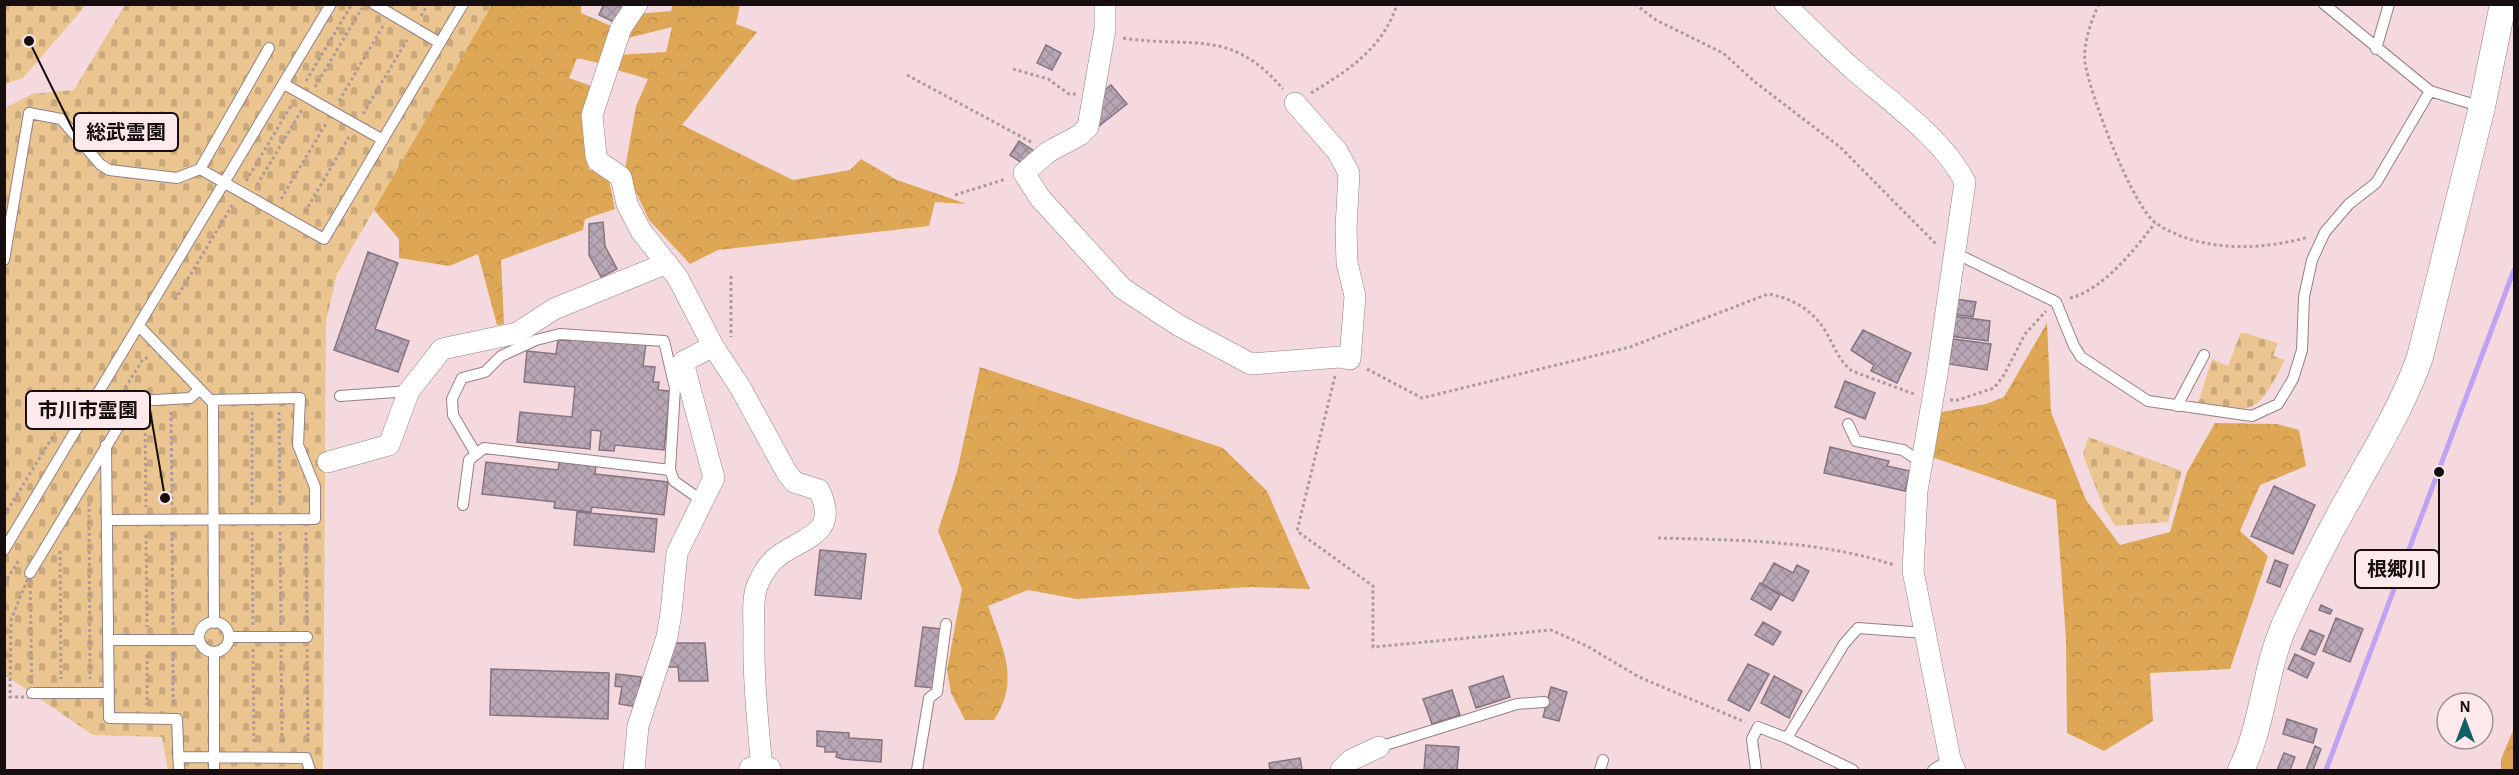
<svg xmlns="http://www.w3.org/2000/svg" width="2519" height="775" font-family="'Alegreya Sans','Noto Sans JP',sans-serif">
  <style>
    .forest { fill: url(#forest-crowns) }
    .cemetery { fill: url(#cemetery-stones) }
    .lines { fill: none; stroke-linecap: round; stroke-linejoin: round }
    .stream { stroke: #c0a2f4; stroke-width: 5 }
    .building { fill: url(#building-cross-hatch); stroke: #867482; stroke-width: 1.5 }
    .service-casing { stroke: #967f83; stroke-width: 12 }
    .minor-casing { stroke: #967f83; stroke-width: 22 }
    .tertiary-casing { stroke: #967f83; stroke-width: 27 }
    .path { stroke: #ae9a9d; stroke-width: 3; stroke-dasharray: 3 3; stroke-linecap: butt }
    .service { stroke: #fff; stroke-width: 10 }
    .minor { stroke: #fff; stroke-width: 21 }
    .tertiary { stroke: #fff; stroke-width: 26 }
    .leader { fill: none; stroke: #160e0f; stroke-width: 2 }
    .callout-dot { fill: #160e0f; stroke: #fde8eb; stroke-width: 2 }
    .callout { fill: #fde8eb; stroke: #160e0f; stroke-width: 2 }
    .callout-label { font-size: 20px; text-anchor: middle; font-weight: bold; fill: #160e0f }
  </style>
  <defs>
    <pattern id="forest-crowns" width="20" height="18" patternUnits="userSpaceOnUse" patternTransform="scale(1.5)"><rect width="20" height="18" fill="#dea756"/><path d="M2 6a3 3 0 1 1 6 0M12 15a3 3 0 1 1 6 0" fill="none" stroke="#be8f4a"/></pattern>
    <pattern id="cemetery-stones" width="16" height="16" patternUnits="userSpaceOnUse" patternTransform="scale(1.5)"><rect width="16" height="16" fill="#ebc590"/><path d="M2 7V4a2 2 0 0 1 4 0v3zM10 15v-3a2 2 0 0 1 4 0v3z" fill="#c9a87b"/></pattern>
    <pattern id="building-cross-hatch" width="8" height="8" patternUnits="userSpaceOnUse" patternTransform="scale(1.5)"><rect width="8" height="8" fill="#b8a6b4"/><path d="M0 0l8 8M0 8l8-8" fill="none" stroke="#9d8e9a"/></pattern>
  </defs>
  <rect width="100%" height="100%" fill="#f4dade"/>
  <path class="forest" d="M491 5H581V13L616 28 603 64 577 58 569 78 594 87 585 107 589 170 607 171 615 209 585 219 583 230 501 260 504 324 497 325 478 254 449 266 399 258V239L368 203Z
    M673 5H740L736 24 757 32 682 125 793 180 850 170 861 159 897 180 967 204 935 202 929 226 718 250 690 264 649 220 625 169 636 106 648 79 614 69 617 55 666 52 672 27 628 38 636 14 671 11Z
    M2047 323 2051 412 2086 500 2120 545 2170 532 2187 472 2215 423 2277 424 2299 430 2306 466 2260 485 2240 531 2268 556 2230 669 2150 673 2153 721 2104 751 2067 733 2066 639 2056 500 1929 456 1942 412 1986 404 2004 397Z
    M980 367 1223 448 1267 491 1310 589 1249 587 1077 599 1028 590 988 606C1002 647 1021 679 994 720H965L951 693 947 670 962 589 938 531 957 472Z
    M2514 728V770H2501V759Z"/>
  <path class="cemetery" d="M4 5 5 4 86 5 23 78 5 84Z
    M125 5H492L337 274 326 321 323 770H168L162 737 93 735 5 675V108L32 94 74 90Z
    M2241 332 2278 343 2273 356 2285 360C2258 411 2257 416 2198 403L2212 359 2228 366Z
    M2088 437 2182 471 2168 522 2115 526 2104 508 2083 455Z"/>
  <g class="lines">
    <path class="stream" d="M2326 770 2514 270"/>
  </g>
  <path class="building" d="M604 4H628L618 24 599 15Z
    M1046 45 1061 53 1052 70 1037 63Z
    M1111 85 1127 104 1094 130V109L1103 101 1098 95Z
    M1019 141 1034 151 1025 165 1010 155Z
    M603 222 605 246 617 269 601 277 589 255V224Z
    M368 252 398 263 375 329 409 341 398 372 334 350Z
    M1955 299 1976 302 1973 317 1953 314Z
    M1952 316 1990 321 1988 341 1949 336Z
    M1863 330 1911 353 1897 383 1871 371 1874 365 1851 350Z
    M570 337 646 344 643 366 655 367 653 382H659L658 390 670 391 664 450 615 445 614 451 599 450 601 431 591 430 590 449 517 442 520 412 572 417 575 387 524 382 527 351 556 354 558 340 570 341Z
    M1953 339 1991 344 1987 370 1949 364Z
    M1845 381 1875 393 1865 419 1835 407Z
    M1830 447 1889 461 1887 466 1910 471 1905 491 1824 473Z
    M560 460 596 464 595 474 668 482 664 515 592 507 591 512 554 508 555 502 482 494 486 462 558 470Z
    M2274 486 2315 505 2293 554 2251 536Z
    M577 512 657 519 654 552 574 545Z
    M820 550 866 554 861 599 815 595Z
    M2275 560 2288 565 2280 587 2267 582Z
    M1774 563 1793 573 1797 565 1809 571 1793 601 1762 584Z
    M1760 583 1780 595 1771 610 1751 599Z
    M2321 605 2332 610 2330 614 2319 610Z
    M2336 618 2363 629 2350 662 2323 651Z
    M1763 622 1781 632 1773 645 1755 635Z
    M923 627 941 629 933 688 915 686Z
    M2310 630 2324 636 2315 655 2301 649Z
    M671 643H705L708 681H679L678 667H662Z
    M2295 654 2314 663 2307 678 2288 669Z
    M1748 664 1769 674 1749 711 1728 700Z
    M491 669 609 673 608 719 490 715Z
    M616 674 641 677 637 707 619 704 622 687 615 686Z
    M1503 676 1510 697 1476 708 1469 687Z
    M1774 676 1802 691 1789 718 1761 703Z
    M1551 687 1567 692 1559 721 1543 717Z
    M1452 690 1460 715 1432 724 1423 699Z
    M2287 719 2317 729 2313 743 2283 734Z
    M817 731 849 733V738L882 740 881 762 842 759 836 757 837 752H825V747L817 746Z
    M1426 745 1459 747 1457 770H1424Z
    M2315 746 2321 749 2313 770H2306Z
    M2284 753 2295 757 2290 770H2277Z
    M1300 758 1302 769 1270 770 1269 763Z"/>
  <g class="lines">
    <g class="service-casing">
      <path id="service" d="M374 4 440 43
        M2324 4 2430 91 2482 107
        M269 48 200 169 324 239 463 4
        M2376 49 2389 4
        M284 84 383 140
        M1955 253 2056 302 2074 346 2081 357 2148 401 2252 416 2278 404 2293 379 2302 350 2304 297 2312 260 2325 232 2349 204 2376 183 2430 91
        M4 260 29 113 61 119 100 164 109 170 177 178 200 169
        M139 326 213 403 214 623
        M340 396 409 391
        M2177 406 2204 355
        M1848 424 1856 441 1903 450 1922 463
        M106 445 109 718 177 719 179 770
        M670 470 674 481 701 500
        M463 505 469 460 484 448 670 470 675 388 664 341 560 334 536 340 501 356 485 372 462 378 452 399 453 415 476 454
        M107 520 315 519V487L298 445 300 398 210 400
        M4 550 331 4
        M30 573 132 404 137 401 190 398 200 389
        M199 637a15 15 0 1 1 30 0a15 15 0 1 1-30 0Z
        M229 637H307
        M109 640H199
        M214 652V770
        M32 693H109
        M1787 738 1844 644 1858 628 1925 633
        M1379 747 1517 704 1544 702
        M178 757 306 758 310 770
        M917 770 929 698 937 692 946 624
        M1600 770 1603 760
        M1756 770 1752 739 1758 727 1787 738 1853 770
        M1933 770 1950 759"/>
    </g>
    <g class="minor-casing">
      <path id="minor" d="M1105 4V29L1088 127 1080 135 1048 152 1024 173 1040 198 1122 288 1178 325 1251 364 1340 357 1350 359 1355 296 1347 263 1346 228 1349 173 1337 151 1295 103
        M1785 4C1808 27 1831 50 1855 71 1891 102 1944 140 1965 182L1937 374 1917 491 1913 571 1950 759 1955 770
        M713 346 740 387 787 473 794 482 819 490C839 532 808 536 781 554 770 561 762 574 757 586 752 600 754 618 754 632 753 679 758 724 762 770
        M328 462 389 445 409 391 442 349 517 333 554 309 667 263
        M634 770 638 726 667 637 671 613 677 553 714 478 683 362 713 346 678 278 641 231 627 204 621 177 598 161 596 156 592 115 621 28 637 4
        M1341 770 1351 760 1379 747"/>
    </g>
    <g class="tertiary-casing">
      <path id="tertiary" d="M752 770H768
        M2241 770C2263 725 2264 673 2284 626 2304 582 2326 538 2350 496 2375 450 2403 406 2420 357L2482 107 2503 4"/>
    </g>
    <path class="path" d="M1635 4 1656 20 1723 53 1755 82 1840 147 1936 244
      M2099 4C2091 21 2083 44 2085 62 2089 92 2133 209 2157 224 2200 252 2260 251 2308 237
      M421 16 428 4
      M1123 38C1193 49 1230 27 1283 89
      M1013 69 1048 79 1069 94H1076
      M907 75 1031 142
      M306 81 352 4
      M315 87 362 8
      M1311 93C1348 71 1384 47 1397 4
      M339 101 383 26
      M363 114 407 40
      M246 181 292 104
      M257 185 303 108
      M955 195 1006 179
      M281 199 327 122
      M305 212 350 135
      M731 276V337
      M2070 298C2103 290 2135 249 2155 223
      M175 300 233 204
      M1367 369 1422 398 1630 347 1768 294C1792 298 1813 310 1826 332 1834 346 1839 361 1852 371L1914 394
      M1335 376 1297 531 1373 586V647L1551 630 1587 646 1639 677 1745 722
      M122 393 143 359 150 357
      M1950 400H1958L1994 388 2004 375 2025 334 2046 311
      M171 412 172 508
      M252 412V505
      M279 412 280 505
      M145 415 146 507
      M89 503 90 679
      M4 516 55 433
      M172 532 173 628
      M252 532 253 625
      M280 532 281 625
      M306 532 307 625
      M146 535 147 627
      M1658 538C1736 540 1819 540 1894 565
      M60 551 61 679
      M30 573 32 697H10L11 620Z
      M4 584 19 560
      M253 649 254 745
      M281 649 282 745
      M307 649 308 745
      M173 652V706
      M147 655V705"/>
    <use href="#service" class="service"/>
    <use href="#minor" class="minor"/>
    <use href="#tertiary" class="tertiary"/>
  </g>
  <path class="leader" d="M29 41L74 132M165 498L150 410M2439 472L2439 569"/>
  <g class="callout-dot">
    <circle cx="29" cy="41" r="6"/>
    <circle cx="165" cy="498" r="6"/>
    <circle cx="2439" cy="472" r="6"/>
  </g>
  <g class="callout">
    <rect x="74" y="113" width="104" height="38" rx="6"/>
    <rect x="26" y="391" width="124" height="38" rx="6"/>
    <rect x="2355" y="550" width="84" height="38" rx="6"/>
  </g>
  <g class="callout-label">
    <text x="126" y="139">総武霊園</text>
    <text x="88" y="417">市川市霊園</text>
    <text x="2397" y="576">根郷川</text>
  </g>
  <rect width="2519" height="775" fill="none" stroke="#160e0f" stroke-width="12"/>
  <g transform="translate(2465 721)"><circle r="28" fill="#fde8eb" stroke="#a19193" stroke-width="1.5"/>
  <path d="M0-4.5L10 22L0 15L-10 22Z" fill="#106164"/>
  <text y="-9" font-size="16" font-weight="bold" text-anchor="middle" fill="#160e0f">N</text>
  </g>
</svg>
